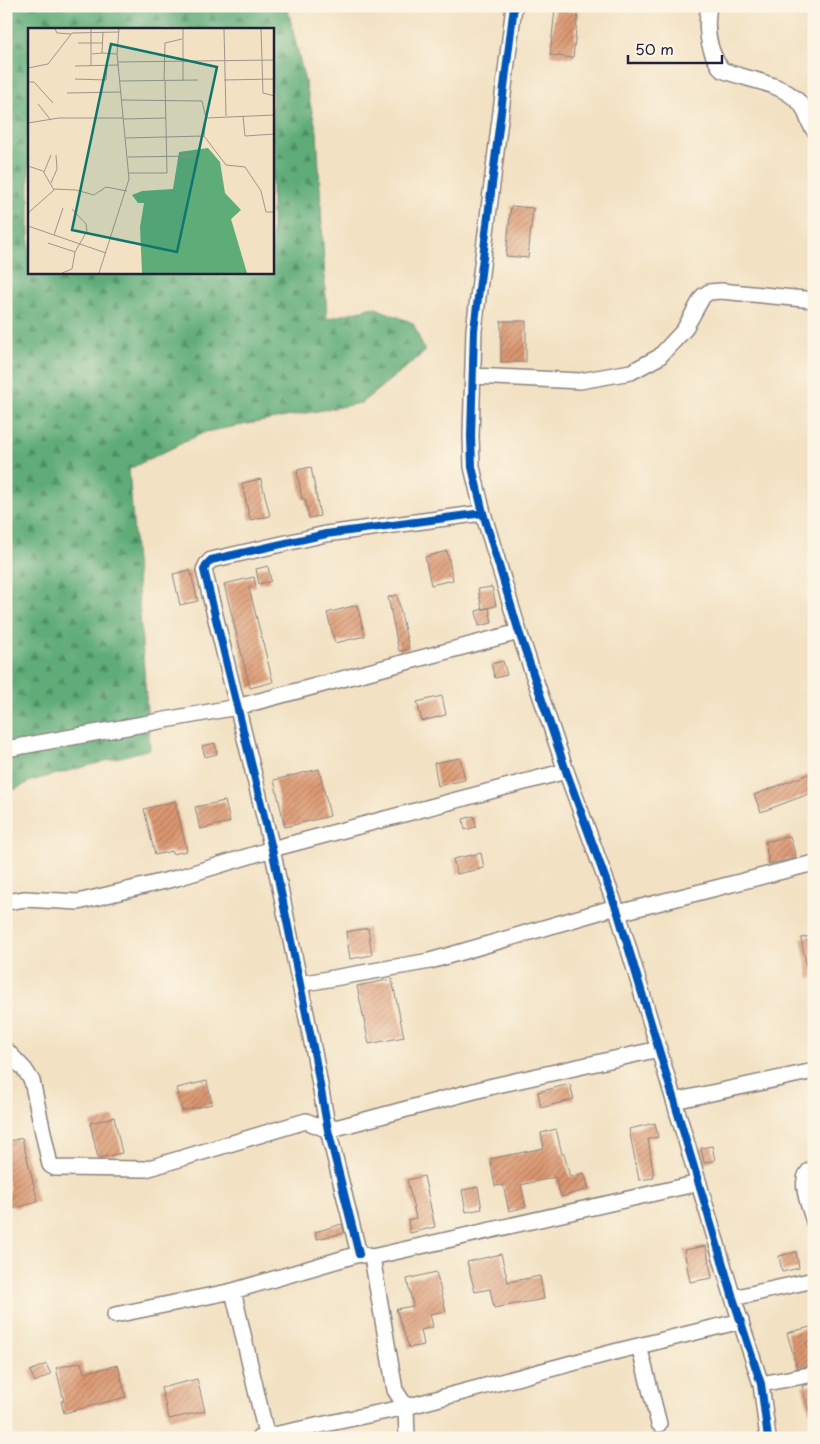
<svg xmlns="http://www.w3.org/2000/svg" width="820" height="1444" font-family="'Playpen Sans',sans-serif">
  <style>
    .forest { fill: url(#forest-firs); stroke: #40675a; fill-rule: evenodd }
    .building { fill: url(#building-hatch) }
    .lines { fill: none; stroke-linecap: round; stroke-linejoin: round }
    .street-casing { stroke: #8a827e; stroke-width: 18 }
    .street { stroke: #fff; stroke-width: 15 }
    .cycleway-casing { stroke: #fcf5e5; stroke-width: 11 }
    .cycleway { stroke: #0057b8; stroke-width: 8 }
    .inset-road { fill: none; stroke: #9f958c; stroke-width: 1 }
    .view { fill: #0f766e; fill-opacity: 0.15; stroke: #0f766e; stroke-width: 2.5 }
    .inset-edge { fill: none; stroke: #22223b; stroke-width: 2.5 }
  </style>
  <defs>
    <pattern id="forest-firs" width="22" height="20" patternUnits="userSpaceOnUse" patternTransform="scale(1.25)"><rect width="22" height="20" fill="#5eac78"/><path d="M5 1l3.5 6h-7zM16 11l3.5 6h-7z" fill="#4d8c64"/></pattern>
    <pattern id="building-hatch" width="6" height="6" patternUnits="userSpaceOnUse" patternTransform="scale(1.25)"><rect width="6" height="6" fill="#db966f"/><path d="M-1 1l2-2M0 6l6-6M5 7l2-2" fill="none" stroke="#b17a5c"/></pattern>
  </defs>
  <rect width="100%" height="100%" fill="#fcf5e5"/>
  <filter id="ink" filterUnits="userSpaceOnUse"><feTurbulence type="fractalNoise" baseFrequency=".02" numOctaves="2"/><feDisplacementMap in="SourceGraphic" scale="10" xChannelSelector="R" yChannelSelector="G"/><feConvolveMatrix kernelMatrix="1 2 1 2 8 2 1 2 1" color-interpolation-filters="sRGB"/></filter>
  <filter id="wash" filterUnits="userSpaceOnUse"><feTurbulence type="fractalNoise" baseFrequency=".0096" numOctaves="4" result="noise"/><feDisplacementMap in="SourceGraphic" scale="20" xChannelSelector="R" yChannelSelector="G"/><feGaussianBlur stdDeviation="1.12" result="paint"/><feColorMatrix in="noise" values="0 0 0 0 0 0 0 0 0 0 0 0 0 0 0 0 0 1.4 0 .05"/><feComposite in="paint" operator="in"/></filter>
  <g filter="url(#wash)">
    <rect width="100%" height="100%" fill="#f2e1c2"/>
    <path class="forest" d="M6 6H287L317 132 327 319 373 307 413 323 425 352 361 403 205 432 129 469 150 749 31 781 6 794ZM29 29H272V272H29Z"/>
    <g id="blocks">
      <path class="building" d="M555 9 578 12 573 58 550 55Z
        M511 206 533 208 528 258 506 256Z
        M501 321H526V362H501Z
        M311 467 320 516 309 518 305 499H302L297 470Z
        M261 479 270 516 250 520 242 483Z
        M447 551 453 580 431 585 425 557Z
        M268 566 271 581 259 584 256 569Z
        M190 570 198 601 180 605 173 574Z
        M254 577 256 586 249 588 273 682 250 688 224 584Z
        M492 587 496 606 482 609 478 589Z
        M397 595 409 649 399 651 388 597Z
        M357 605 365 636 335 643 327 613Z
        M489 608 492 623 479 626 476 611Z
        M503 661 507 675 495 678 491 664Z
        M442 696 446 715 422 721 417 702Z
        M215 743 217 754 205 757 202 746Z
        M460 758 465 780 438 786 434 763Z
        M319 769 330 816 285 827 274 780Z
        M814 772V792L761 812 754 795Z
        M175 801 187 851 172 854V851L155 855 144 809Z
        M225 801 230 822 200 829 195 807Z
        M474 816 476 827 465 830 463 819Z
        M790 836 796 858 769 864 765 842Z
        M481 853 484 868 457 874 453 859Z
        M368 928 372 955 350 959 346 932Z
        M814 935V978L809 979 801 938Z
        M392 979 404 1037 369 1044 357 986Z
        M207 1081 212 1104 182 1111 177 1088Z
        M570 1084 574 1099 541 1108 538 1092Z
        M114 1117 122 1153 98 1158 90 1123Z
        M655 1123 658 1137 648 1139 654 1178 639 1180 629 1129Z
        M556 1129 562 1154H564L570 1177 584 1173 589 1189 561 1197 555 1177 521 1185 526 1207 509 1211 503 1185 495 1186 490 1159 544 1148 541 1133Z
        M22 1138 38 1202 14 1208 13 1205 6 1207V1192L10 1191 6 1178V1142Z
        M712 1146 715 1160 704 1163 701 1148Z
        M424 1176 435 1227 410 1233 408 1220 416 1218 407 1180Z
        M478 1187 482 1209 466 1212 462 1190Z
        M342 1224 344 1233 317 1239 315 1232Z
        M706 1246 712 1278 690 1282 684 1250Z
        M796 1252 799 1268 782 1272 779 1256Z
        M501 1254 508 1282 540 1276 544 1299 494 1308 490 1289 475 1292 467 1262Z
        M436 1272 446 1311 430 1314 433 1327 421 1330 424 1345 409 1348 396 1309 413 1306 407 1279Z
        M814 1326V1341L806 1342 812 1365 797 1368 787 1333Z
        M81 1362 84 1373 118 1365 126 1397 64 1413 61 1401H64L56 1368Z
        M46 1364 51 1374 35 1382 30 1371Z
        M197 1379 205 1411 169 1419 161 1388Z
        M811 1384 814 1396V1410L809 1411 802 1386Z"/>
    </g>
  </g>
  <g filter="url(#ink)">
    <use href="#blocks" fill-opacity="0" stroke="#8a827e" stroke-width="1"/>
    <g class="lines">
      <g class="street-casing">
        <path id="street" d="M514 6 474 330 471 436 472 467 483 513 519 632 566 771 618 913 733 1298 761 1384 768 1438
          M709 6C705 29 708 51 722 70 747 80 780 82 799 102 807 109 807 122 814 130
          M473 376 580 381 631 372 659 357 684 330 703 296 709 292 721 291 814 300
          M6 749 237 707 519 632
          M6 902 25 899 78 902 177 878 272 849 566 771
          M618 913 814 863
          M300 984 430 961 616 907
          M6 1050 25 1070 32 1081 50 1165 55 1168 146 1169 306 1121 328 1130 493 1086 659 1049
          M674 1101 814 1071
          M814 1168C795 1176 810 1207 814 1222
          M359 1254 328 1130 315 1057 272 849 204 570 207 564 211 560 326 534 483 513
          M372 1257 395 1390 406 1407 407 1438
          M233 1291 267 1438
          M733 1298 814 1280
          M115 1315 233 1291 359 1254 372 1257 699 1183
          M639 1346 659 1424
          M761 1384 814 1374
          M259 1438 406 1407 618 1351 741 1321"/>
      </g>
      <use href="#street" class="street"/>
      <g class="cycleway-casing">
        <path id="cycleway" d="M514 6 474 330 471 436 472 467 483 513 519 632 566 771 618 913 733 1298 761 1384 768 1438
          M359 1254 328 1130 315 1057 272 849 204 570 207 564 211 560 326 534 483 513"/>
      </g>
      <use href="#cycleway" class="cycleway"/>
    </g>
  </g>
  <g transform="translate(28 28)">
    <rect width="246" height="246" fill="#f2e1c2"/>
    <path d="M180 120 192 134 197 165 213 182 203 191 219 245H114L112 199 116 175H110L104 167 114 163 145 161 151 124Z" fill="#5eac78"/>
    <path class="inset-road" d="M27 1 29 5 43 6M155 1V52M196 1 198 88M233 1 235 65 247 68M50 15H75M74 25 89 26M64 26 74 25 75 4M90 34 247 32M47 38 91 37M63 38V1M0 40 20 36 44 5 91 4M47 51 78 52 79 38M196 52 247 51M92 53 170 52M136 53 137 15 154 11M0 54H6L25 75M39 65 93 64M93 72 174 73 178 90 176 108M10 76 22 91M215 88 217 108 247 106M178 90 247 87M95 91 138 90M0 95 31 90H95M98 110 176 108 198 137 217 139 233 163 238 184H247M100 129 169 128M0 138 15 143 26 162 0 185M16 144 23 127M101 145H139L137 53M23 155 29 141 28 127M26 161 48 162 66 167 78 159 99 163M0 198 78 225M26 207 35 180M20 215 47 224M34 245 44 241 47 224 59 203 58 196 44 181M71 245 101 151 89 26 91 1"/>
    <path class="view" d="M83 16 189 39 149 224 44 202Z"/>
    <rect width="246" height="246" class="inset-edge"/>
  </g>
  <rect width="820" height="1444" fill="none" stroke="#fcf5e5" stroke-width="25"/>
  <path d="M628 55v8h94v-8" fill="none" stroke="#22223b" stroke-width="2.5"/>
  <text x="635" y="55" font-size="15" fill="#22223b" stroke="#fcf5e5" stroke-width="4" paint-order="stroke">50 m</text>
</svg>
